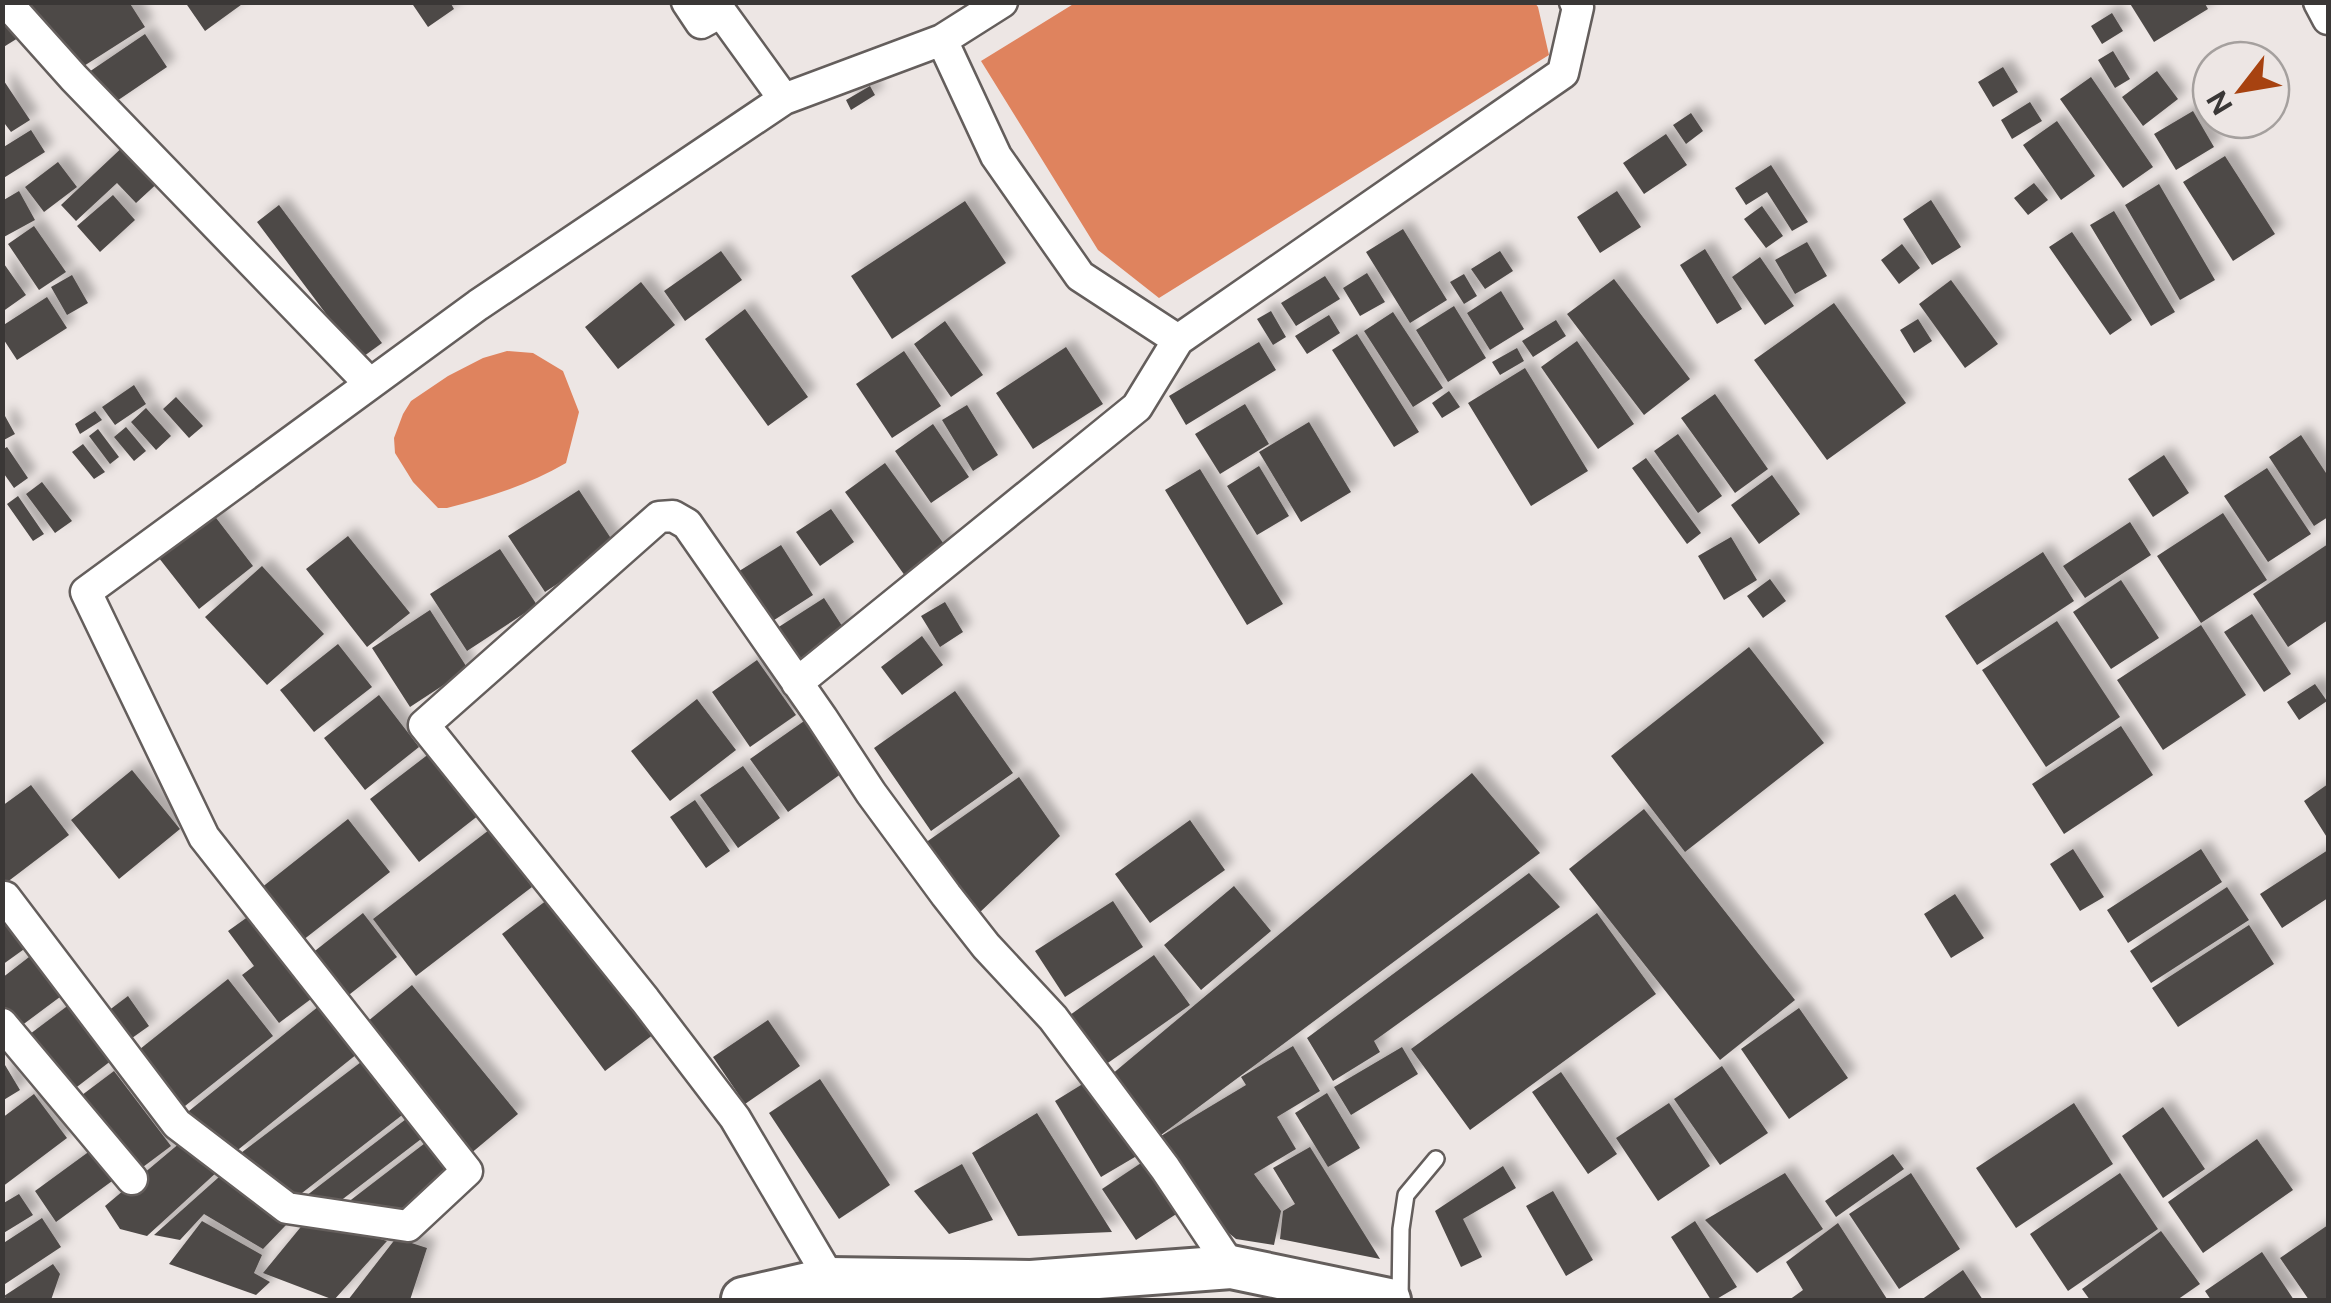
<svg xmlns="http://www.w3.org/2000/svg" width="2331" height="1303" font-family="'Public Sans',sans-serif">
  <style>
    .water { fill: #df835e }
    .building { fill: #4e4947; filter: url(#shadow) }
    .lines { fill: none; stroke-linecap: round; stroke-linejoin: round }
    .lane-casing { stroke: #645e5c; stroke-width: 20 }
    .street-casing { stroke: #645e5c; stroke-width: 35 }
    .secondary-casing { stroke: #645e5c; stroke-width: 48 }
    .lane { stroke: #fff; stroke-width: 15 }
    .street { stroke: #fff; stroke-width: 30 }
    .secondary { stroke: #fff; stroke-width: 42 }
  </style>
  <defs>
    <filter id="shadow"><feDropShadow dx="9" dy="-9" stdDeviation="5" flood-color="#0004"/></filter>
  </defs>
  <rect width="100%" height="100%" fill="#ede6e4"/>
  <path class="water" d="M1075 3H1535L1538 7 1549 55 1159 298 1098 250 981 61Z
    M507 351 533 353 563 371 579 412 566 463C529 485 489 497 447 508H438L413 482 395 453 394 438 403 414 411 401 448 376 483 358Z"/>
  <path class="building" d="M21 2H129L145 27 76 71Z
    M185 2H245L205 31Z
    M411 2H450L454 9 428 27Z
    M2129 2H2204L2208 9 2154 42Z
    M2112 13 2123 31 2102 44 2091 26Z
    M7 20 18 38 2 48V22Z
    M145 34 167 67 108 107 86 74Z
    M2113 51 2130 79 2115 88 2098 60Z
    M2003 67 2018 92 1993 107 1978 82Z
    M2157 71 2178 99 2143 126 2122 97Z
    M2091 77 2153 167 2123 188 2060 99Z
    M2 78 30 120 11 132 2 120Z
    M870 86 875 95 851 110 846 100Z
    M2030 102 2042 121 2012 139 2001 120Z
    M2193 111 2214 147 2176 170 2154 134Z
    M1691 113 1703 131 1686 144 1673 125Z
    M2057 121 2095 176 2061 200 2023 145Z
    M31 130 45 152 2 179V148Z
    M1666 134 1687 165 1644 194 1623 163Z
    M128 142 162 179 136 203 117 183 76 221 61 205Z
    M2225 156 2275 234 2233 261 2183 182Z
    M58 162 77 187 44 212 25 187Z
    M1771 165 1808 222 1792 231 1767 192 1746 205 1735 188Z
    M2034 183 2048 200 2028 215 2014 198Z
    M2159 184 2215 280 2180 300 2125 205Z
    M19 191 35 220 2 238V201Z
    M1617 191 1641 227 1600 253 1577 217Z
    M113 195 135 220 100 252 77 226Z
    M1931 200 1961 247 1932 265 1903 219Z
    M965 201 1006 263 892 339 851 276Z
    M279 205 382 343 360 359 257 222Z
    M1762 206 1783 236 1766 248 1744 219Z
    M2114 211 2175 312 2151 326 2090 225Z
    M34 226 66 272 39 290 8 244Z
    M1403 229 1447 300 1410 323 1366 252Z
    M2072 232 2132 320 2110 335 2049 247Z
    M1807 242 1827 276 1795 294 1775 260Z
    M1902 244 1920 268 1899 284 1881 260Z
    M1705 249 1742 309 1717 324 1680 265Z
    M721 251 742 280 685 321 664 291Z
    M1500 251 1513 271 1485 289 1471 269Z
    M1760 257 1794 306 1765 325 1732 277Z
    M2 261 26 295 2 312Z
    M1367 273 1385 302 1360 316 1343 288Z
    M1464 274 1477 296 1464 304 1450 282Z
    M72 275 88 303 67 315 51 287Z
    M1325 276 1340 299 1296 326 1281 303Z
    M1614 279 1690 379 1644 415 1567 314Z
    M1951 280 1998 344 1965 368 1919 304Z
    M641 282 675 325 618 369 585 327Z
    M1501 291 1524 329 1490 350 1467 313Z
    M47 297 67 328 17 360 2 337V326Z
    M1834 303 1906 403 1827 460 1754 360Z
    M1454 306 1486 358 1448 382 1416 330Z
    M745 309 808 397 768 426 705 339Z
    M1271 311 1286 337 1273 345 1257 319Z
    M1393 312 1443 388 1413 407 1364 331Z
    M1329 315 1340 333 1307 354 1295 336Z
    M1918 319 1932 341 1914 353 1900 330Z
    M1556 320 1566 336 1533 357 1522 341Z
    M945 321 983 375 951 397 914 344Z
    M1357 334 1419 432 1394 447 1332 350Z
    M1577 341 1634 424 1598 449 1541 367Z
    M1259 342 1276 370 1186 425 1169 396Z
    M1066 347 1103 404 1033 449 996 393Z
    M1517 348 1524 361 1500 375 1492 362Z
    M904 351 941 406 892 438 856 384Z
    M1525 368 1588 471 1531 506 1468 403Z
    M134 385 146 404 115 425 102 407Z
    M1449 391 1460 407 1442 418 1432 403Z
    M1715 394 1768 469 1735 493 1681 418Z
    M176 397 203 426 189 438 163 409Z
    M1245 404 1269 444 1220 474 1195 434Z
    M967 405 998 455 973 471 942 420Z
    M146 408 171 436 156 450 131 422Z
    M95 411 102 420 80 434 75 424Z
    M5 416 15 434 2 441V417Z
    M1309 422 1351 492 1301 522 1259 452Z
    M933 424 969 477 931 503 895 451Z
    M126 427 146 451 134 461 114 437Z
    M98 429 119 457 110 464 89 436Z
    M1678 434 1722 496 1698 513 1654 451Z
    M2301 435 2328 476V517L2314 526 2269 457Z
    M83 444 105 472 94 479 72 452Z
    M7 447 28 478 14 488 2 471V450Z
    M2164 455 2189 493 2153 517 2128 479Z
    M1646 458 1701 533 1687 544 1632 468Z
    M885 463 949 551 908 580 845 492Z
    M1259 466 1289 516 1257 535 1227 486Z
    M2267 468 2311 534 2268 562 2224 496Z
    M1200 469 1283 604 1247 625 1165 490Z
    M1772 475 1800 514 1759 544 1731 505Z
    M42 482 72 521 55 533 26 494Z
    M579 490 616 546 545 592 508 536Z
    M18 496 44 534 33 541 7 504Z
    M831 509 854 542 820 566 796 532Z
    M210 510 253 566 199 609 155 553Z
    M2223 513 2267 580 2201 623 2157 556Z
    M2130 522 2151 555 2085 598 2063 566Z
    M348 536 410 613 367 647 306 569Z
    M1731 537 1757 580 1724 600 1698 556Z
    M2328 544V620L2288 647 2253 594Z
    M781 545 813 595 768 624 736 573Z
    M500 549 537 605 467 651 430 594Z
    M2043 552 2074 601 1977 665 1945 616Z
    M262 566 324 634 267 685 205 617Z
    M1770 579 1786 601 1763 618 1747 596Z
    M2121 580 2159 638 2111 669 2073 612Z
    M824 598 846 632 795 664 774 630Z
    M945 602 963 632 940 647 921 616Z
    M430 610 468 669 410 707 372 648Z
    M2252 614 2291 674 2264 692 2224 632Z
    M2057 621 2120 717 2046 767 1982 670Z
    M2201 625 2246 695 2163 750 2117 680Z
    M922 636 943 665 902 695 881 667Z
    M338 644 372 687 314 732 280 690Z
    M1749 647 1824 743 1685 852 1611 756Z
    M757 660 796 715 750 747 712 692Z
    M2315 684 2327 701 2299 720 2287 702Z
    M955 691 1013 773 931 831 874 748Z
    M379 695 419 747 365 790 324 738Z
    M697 699 736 750 670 801 631 751Z
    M807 719 845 771 788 812 750 759Z
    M2121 726 2153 775 2064 834 2032 784Z
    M430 753 479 815 419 862 370 799Z
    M743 766 780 818 738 848 700 795Z
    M132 770 180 829 119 879 71 820Z
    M1472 773 1540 853 1157 1138 1111 1075Z
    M1019 777 1060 836 977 915 925 843Z
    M2328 784V839L2304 801Z
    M31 785 69 835 2 886V806Z
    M695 800 730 851 706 868 670 817Z
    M1644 809 1795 1000 1720 1060 1569 869Z
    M348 819 390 872 298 944 256 892Z
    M1190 820 1225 870 1150 923 1115 874Z
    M489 830 532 887 416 976 373 919Z
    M2073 849 2104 897 2080 911 2050 864Z
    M2201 849 2222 882 2128 943 2107 910Z
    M2328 850V898L2282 928 2260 894Z
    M1529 873 1560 907 1374 1041 1380 1052 1333 1081 1307 1038Z
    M1234 886 1271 931 1201 990 1164 945Z
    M2227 887 2249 920 2151 983 2130 951Z
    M1955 894 1984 938 1951 958 1924 914Z
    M551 897 654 1034 605 1071 502 934Z
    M1113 901 1143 947 1065 997 1035 951Z
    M2 913 27 947 2 965Z
    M363 913 397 957 345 998 311 954Z
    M1597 913 1656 994 1470 1130 1411 1049Z
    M249 916 311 999 279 1023 242 975 254 966 228 931Z
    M2249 925 2274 964 2178 1027 2152 988Z
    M38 950 68 991 17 1029 2 1011V978Z
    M1154 955 1190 1005 1105 1065 1070 1015Z
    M228 979 273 1036 180 1110 135 1053Z
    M412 985 518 1114 469 1155 362 1026Z
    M128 996 149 1026 125 1043 104 1014Z
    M74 1001 116 1057 69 1093 26 1037Z
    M319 1006 357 1054 234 1153 184 1115Z
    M1799 1008 1848 1078 1789 1119 1741 1049Z
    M768 1020 800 1066 745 1104 713 1057Z
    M1293 1046 1320 1091 1277 1117 1296 1149 1254 1174 1281 1211 1274 1245 1236 1239 1198 1208 1156 1139 1246 1085 1241 1077Z
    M1402 1047 1418 1074 1351 1115 1334 1087Z
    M365 1059 406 1112 293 1200 237 1156Z
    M2 1060 20 1090 2 1101Z
    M1722 1066 1768 1133 1720 1165 1674 1099Z
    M114 1071 171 1146 139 1170 82 1095Z
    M1561 1072 1617 1154 1588 1174 1532 1092Z
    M1094 1077 1140 1154 1101 1177 1055 1101Z
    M820 1079 890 1185 839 1219 769 1113Z
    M1327 1093 1360 1148 1328 1167 1295 1113Z
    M34 1094 67 1138 2 1187V1118Z
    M1669 1103 1710 1166 1658 1201 1616 1138Z
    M2074 1103 2113 1164 2016 1228 1976 1168Z
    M2163 1107 2205 1169 2163 1198 2122 1136Z
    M1037 1113 1112 1232 1018 1236 972 1153Z
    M410 1116 425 1136 335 1205 302 1199Z
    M187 1137 218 1171 147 1236 120 1229 105 1206Z
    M2257 1139 2293 1190 2203 1253 2168 1202Z
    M429 1140 456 1172 401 1218 343 1206Z
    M98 1145 119 1176 56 1222 35 1191Z
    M1310 1147 1380 1259 1280 1239 1283 1211 1295 1204 1273 1168Z
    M1893 1154 1904 1169 1836 1217 1825 1201Z
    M1147 1159 1181 1211 1136 1240 1102 1189Z
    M962 1164 993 1220 949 1234 914 1191Z
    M1503 1166 1516 1188 1463 1219 1482 1257 1461 1267 1435 1211Z
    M1785 1173 1823 1229 1757 1273 1705 1220Z
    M1911 1173 1960 1249 1899 1289 1849 1214Z
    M2120 1173 2158 1229 2068 1291 2030 1234Z
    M219 1177 286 1225 263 1249 204 1214 180 1240 154 1235Z
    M1553 1191 1593 1260 1566 1276 1526 1206Z
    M19 1194 33 1215 2 1234V1204Z
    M309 1217 387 1241 334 1300 263 1273Z
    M42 1218 61 1247 2 1286V1244Z
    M202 1221 262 1255 254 1273 270 1282 256 1295 169 1264Z
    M1695 1221 1737 1287 1715 1300H1711L1671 1237Z
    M1838 1223 1887 1299 1885 1300H1789L1803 1290 1786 1262Z
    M2328 1225V1300H2309L2280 1258Z
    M2161 1231 2200 1284 2177 1300H2090L2082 1289Z
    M396 1238 427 1248 410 1300H348Z
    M2262 1252 2294 1300H2211L2205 1291Z
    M53 1264 60 1274 51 1300H7L4 1296Z
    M1963 1270 1983 1300H1921Z"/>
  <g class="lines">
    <g class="lane-casing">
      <path id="lane" d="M1400 1300 1401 1229 1406 1195 1436 1159"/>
    </g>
    <g class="street-casing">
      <path id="street" d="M6 2 74 78 370 384
        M687 2 701 23 721 12 784 99
        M2319 2 2328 19
        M942 40 996 156 1080 276 1178 340
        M797 683 1137 407 1178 340 1563 73 1578 7 1575 2
        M2 898 5 897 177 1124 287 1208 408 1226 467 1171 204 837 86 592 478 305 784 99 942 40 1002 2
        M2 1024 132 1179
        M830 1279 735 1118 645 1000 424 725 659 517 673 516 687 524 822 718 871 793 946 895 986 946 1053 1018 1165 1168 1231 1267"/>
    </g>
    <g class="secondary-casing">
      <path id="secondary" d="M743 1299 830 1279 1031 1282 1231 1267 1389 1300"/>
    </g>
    <use href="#lane" class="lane"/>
    <use href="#street" class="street"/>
    <use href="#secondary" class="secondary"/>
  </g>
  <rect width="2331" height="1303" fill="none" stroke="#3a3736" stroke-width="10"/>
  <g transform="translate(2241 90) rotate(239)"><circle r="48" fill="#ede6e4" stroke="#a5a09e" stroke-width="2.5"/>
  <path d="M0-8L18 38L0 25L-18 38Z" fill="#a74210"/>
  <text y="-15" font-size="28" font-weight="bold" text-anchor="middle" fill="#3a3736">N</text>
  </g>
</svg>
